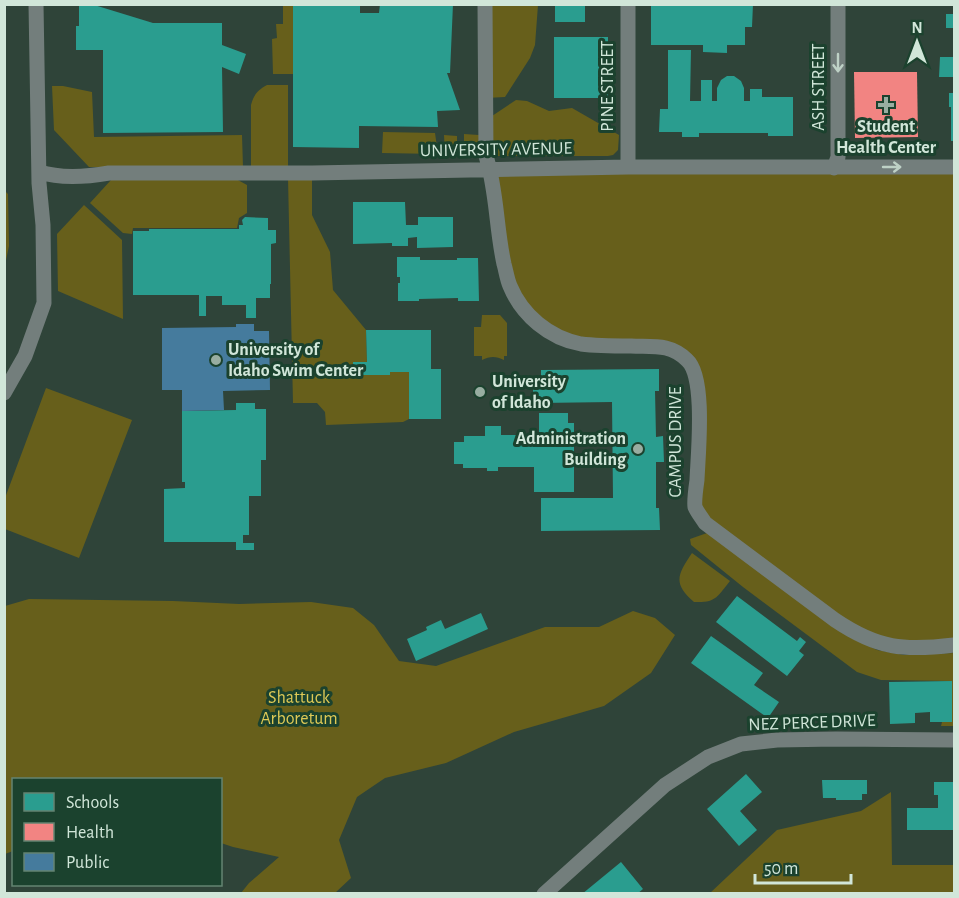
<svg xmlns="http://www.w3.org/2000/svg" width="959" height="898" font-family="'Alegreya Sans',sans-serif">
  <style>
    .green { fill: #675f1b }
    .schools { fill: #2a9d8f }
    .health { fill: #f28482 }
    .public { fill: #457b9d }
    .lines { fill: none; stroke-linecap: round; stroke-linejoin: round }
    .minor { stroke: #737e7c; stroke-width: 15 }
    .oneway { stroke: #bed1c6 }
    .poi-dot { fill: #98ada1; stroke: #1b422e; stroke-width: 2 }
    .labels { text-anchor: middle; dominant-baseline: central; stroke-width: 6; stroke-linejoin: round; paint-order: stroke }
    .street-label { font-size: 18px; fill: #d1e6d9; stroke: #1b422e }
    .poi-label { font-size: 18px; font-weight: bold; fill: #d1e6d9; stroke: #1b422e; text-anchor: start }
    .park-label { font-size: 18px; fill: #dec956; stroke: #1b422e }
  </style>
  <rect width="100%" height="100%" fill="#2f4439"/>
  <path class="green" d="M283 5H293V74H273L272 39 277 38 276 24H283Z
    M485 5H538L535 45 530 58 505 97 486 98Z
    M267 85H288V168H251V105C254 94 258 90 267 85Z
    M52 86H63L92 92 94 137 242 135 243 167H89L54 130Z
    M516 100 527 101 549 111 572 108 619 135 618 150 613 155 608 156H486L492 116Z
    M383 132 435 133 438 154 382 153Z
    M464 134 479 135V154H464Z
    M444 135 457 136V155H445Z
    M954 167V645L867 639 695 507V375L670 349 551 333 509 286 490 169Z
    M288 178H312V215L330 252 333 290 366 330 367 362 353 375H390V372H409V419L403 422 326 425 325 412 317 403H293Z
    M236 179 247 185V213L239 218 237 228H133L132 234 123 233 90 203 111 180Z
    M5 191 8 194 9 246 5 265Z
    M84 205 122 240 123 319 58 291 57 234Z
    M482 315H500L507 323V356H504V360C496 356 490 356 482 360V356H474V327H481Z
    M46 388 132 420 79 558 5 529V498Z
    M707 533 841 632 877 650 904 655 954 653V726H941L942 722 952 721V681L881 680 857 672 743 587 691 545 690 539Z
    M692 553 730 581C717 597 716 603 694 602 672 583 678 574 692 553Z
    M29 599 173 601 239 604 311 602 353 608 374 625 399 661 436 666 545 627H599L633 611 655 618 675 635 651 673 604 706 514 732 446 763 385 778 357 797 339 840 351 878 335 893H241L249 883 279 857 233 847 221 843 220 780H14L13 851 5 854V606Z
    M891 792 892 865H954V893H710L777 830 861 811Z"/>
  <path class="schools" d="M79 4H91L153 23H222V45L246 54 239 74 222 67 223 132 103 133V50H76V26H79Z
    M293 4H360V13H379L380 4H453L450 73H447L460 110 437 111 438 127 359 126V148L293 147Z
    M555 4H585V22H555Z
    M651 4H753L752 27H745V45H727V53L703 52V45H651Z
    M946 14H954V28H946Z
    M554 37H608V98H554Z
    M668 50H691L690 101H701V80H712V101H717V88L721 80 727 76H734L741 81 744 88V101H750V89H762V97H793V136H768V133H699V137H682V132H659L660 109H668Z
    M940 57H954V77H939Z
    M949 93H954V141H951V107H949Z
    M353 202H405L406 225H418V217H453V247L417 248V237L408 238V246H392V243L353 244Z
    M245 217 268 218V230H276V243L271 244V284H270V298H256V318H246V305H222V296H206V316H199V295H133V231H149V229H239V225H243L242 220Z
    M397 257H420V260H457V258H478L479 301H458V298L419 299V301H398V283H400V277H397Z
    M366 330H431V369H441V419H409V372H390V375H353V362H367Z
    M659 369V391H655L656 437 663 436 664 462H656V508H659L660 530 541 531V498H613L612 402 540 403V396H533V379H541V370Z
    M236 403H255V409H266V460H261V496H249V535H243V543H254V550H236V542H164V489L185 488V482H182V411L236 410Z
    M539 413H568V423H574V492H534V467H498V471H487V468H463V464H454V442H464V436H485V426H501V435H539Z
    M737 596 797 641 800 637 806 642 799 651 804 655 787 676 716 622Z
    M481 613 488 629 416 661 407 639 427 630 426 627 441 620 445 629Z
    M711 636 763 673 754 685 779 702 768 718 691 663Z
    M952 681V722H930V712L915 713V723L890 724 889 682Z
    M746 774 762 792 740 811 757 830 739 846 707 809Z
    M822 780H867V794H862V800H836V798H823Z
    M934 782H954V830H907V808H938V795H934Z
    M621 862 643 889 637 894H582Z"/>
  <path class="health" d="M854 72H917L918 137 855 138Z"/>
  <path class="public" d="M236 324H254V331H269L270 390 223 391 224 410 182 411V390H162V328L236 327Z"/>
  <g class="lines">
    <path class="minor" d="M485 4 486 156C497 191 496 228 504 264 506 271 507 279 510 286 522 315 549 338 581 344 597 346 615 346 631 346 652 347 670 343 687 360 706 377 698 454 697 480 696 487 694 501 695 507 697 512 702 518 705 523L835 620C878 649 904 651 954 645
      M628 167V4
      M834 168 838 157V4
      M39 172C62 179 86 177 109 173H312L628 167H954
      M4 393 25 356 44 303 43 225 39 183 36 4
      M544 894 665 785 708 757 741 744 777 740 836 739 954 740"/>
  </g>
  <defs><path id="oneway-shaft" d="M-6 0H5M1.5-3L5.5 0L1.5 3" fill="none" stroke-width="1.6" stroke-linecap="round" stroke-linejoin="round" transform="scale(1.5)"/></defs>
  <g class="oneway">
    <use href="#oneway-shaft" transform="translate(838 63) rotate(90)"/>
    <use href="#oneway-shaft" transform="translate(892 167)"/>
  </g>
  <g class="poi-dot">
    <path d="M883 96h6v6h6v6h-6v6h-6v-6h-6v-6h6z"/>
    <circle cx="216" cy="360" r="6"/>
    <circle cx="480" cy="392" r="6"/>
    <circle cx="638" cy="449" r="6"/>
  </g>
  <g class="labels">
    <g class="street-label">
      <text transform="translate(608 86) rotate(-90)">PINE STREET</text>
      <text transform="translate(819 87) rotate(-90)">ASH STREET</text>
      <text transform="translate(496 150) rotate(-1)">UNIVERSITY AVENUE</text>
      <text transform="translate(676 442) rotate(-90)">CAMPUS DRIVE</text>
      <text transform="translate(812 723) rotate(-2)">NEZ PERCE DRIVE</text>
    </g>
    <g class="poi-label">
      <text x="886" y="127" text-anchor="middle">Student<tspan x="886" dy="21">Health Center</tspan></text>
      <text x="228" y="350">University of<tspan x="228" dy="21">Idaho Swim Center</tspan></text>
      <text x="492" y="382">University<tspan x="492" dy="21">of Idaho</tspan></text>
      <text x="626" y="439" text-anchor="end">Administration<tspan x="626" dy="21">Building</tspan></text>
    </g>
    <g class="park-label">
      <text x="299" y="698">Shattuck<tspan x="299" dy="21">Arboretum</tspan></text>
    </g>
  </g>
  <rect width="959" height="898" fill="none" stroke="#d1e6d9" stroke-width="12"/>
  <rect x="12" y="778" width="210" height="108" fill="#1b422e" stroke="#648472" stroke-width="1.5"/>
  <rect x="24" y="793" width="30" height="18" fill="#2a9d8f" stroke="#648472" stroke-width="1.5"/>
  <text x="66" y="808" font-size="18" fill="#d1e6d9">Schools</text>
  <rect x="24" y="823" width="30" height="18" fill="#f28482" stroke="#648472" stroke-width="1.5"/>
  <text x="66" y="838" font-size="18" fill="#d1e6d9">Health</text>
  <rect x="24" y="853" width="30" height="18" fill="#457b9d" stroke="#648472" stroke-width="1.5"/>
  <text x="66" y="868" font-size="18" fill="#d1e6d9">Public</text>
  <g transform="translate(917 42)" stroke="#1b422e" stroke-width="4.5" paint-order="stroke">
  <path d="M0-4.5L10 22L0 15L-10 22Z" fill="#d1e6d9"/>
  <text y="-9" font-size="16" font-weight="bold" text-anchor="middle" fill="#d1e6d9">N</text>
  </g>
  <path d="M755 874v9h96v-9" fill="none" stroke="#d1e6d9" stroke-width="3"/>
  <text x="764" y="874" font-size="18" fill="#d1e6d9" stroke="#1b422e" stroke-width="4.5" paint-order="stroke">50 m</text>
</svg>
